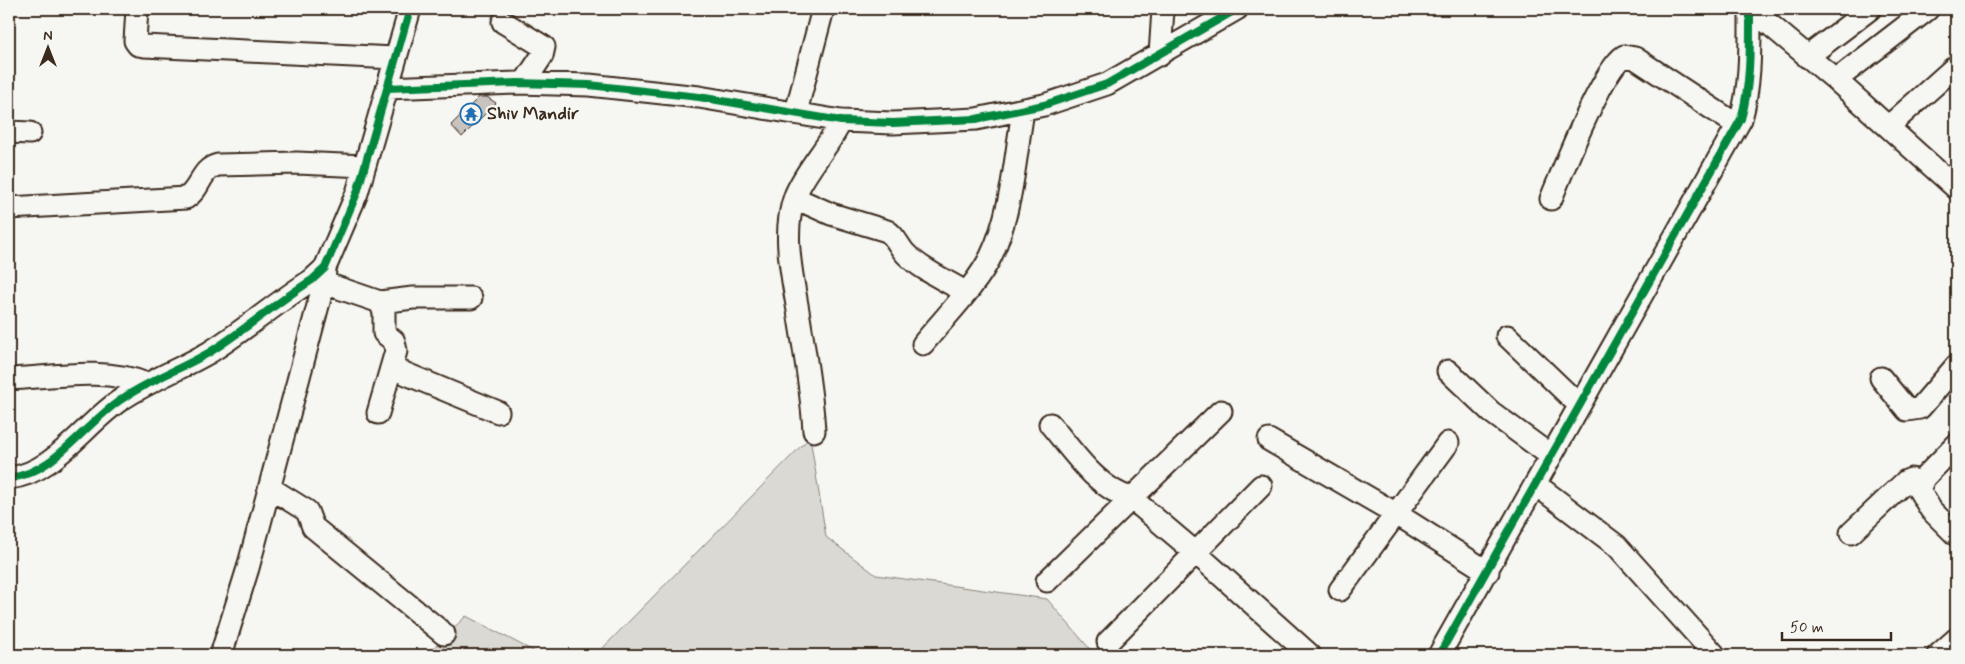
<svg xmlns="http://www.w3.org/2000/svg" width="1965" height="664" font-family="Mynerve,sans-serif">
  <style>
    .green { fill: #dad9d3; stroke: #8a8278 }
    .building { fill: #c8c3be; stroke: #3b2a1e }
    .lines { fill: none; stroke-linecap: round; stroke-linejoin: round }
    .minor-casing { stroke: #3b2a1e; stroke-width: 25 }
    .minor { stroke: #f6f6f2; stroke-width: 21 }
    .cycleway-casing { stroke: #f6f6f2; stroke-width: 11 }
    .cycleway { stroke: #00873e; stroke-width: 8 }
    .labels { text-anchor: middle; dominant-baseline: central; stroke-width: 4.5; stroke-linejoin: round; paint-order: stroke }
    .poi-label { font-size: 18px; font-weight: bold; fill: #3b2a1e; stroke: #f6f6f2; text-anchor: start }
  </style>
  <rect width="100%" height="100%" fill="#f6f6f2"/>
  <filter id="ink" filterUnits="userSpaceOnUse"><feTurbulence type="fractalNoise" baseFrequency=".02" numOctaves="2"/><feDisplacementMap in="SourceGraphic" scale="10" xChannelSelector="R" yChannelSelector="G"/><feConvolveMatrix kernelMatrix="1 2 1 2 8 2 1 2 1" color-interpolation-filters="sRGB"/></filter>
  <g filter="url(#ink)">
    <path class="green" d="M810 437 826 537 876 575 1047 599 1095 655H596Z
      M466 616 541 655H426Z"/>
    <path class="building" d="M479 97H487L496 103 462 137 451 125Z"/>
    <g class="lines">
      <g class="minor-casing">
        <path id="minor" d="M137 9 135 41 138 45 144 46 395 58
          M1751 9 1836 80 1956 188
          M503 22 544 47 542 56 524 83
          M1160 55 1163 9
          M1807 57 1870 9
          M1836 80 1928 9
          M387 88 518 83 589 85 699 97 841 121 893 123 976 119 1044 105 1107 84 1237 9
          M796 112 823 9
          M1889 126 1956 66
          M9 132 30 133
          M795 198 831 214 887 231C896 236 899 248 907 255 923 271 946 280 965 292
          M1551 199C1563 170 1602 70 1624 56L1635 58 1737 125
          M9 208 186 198C201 189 200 169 218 165L297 163 365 166
          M325 269 324 283 380 302 384 312V333L394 341 396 351 378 413
          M380 302 413 298H471
          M1507 336 1579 405
          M923 344C944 318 977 285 991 256 1012 212 1015 158 1023 111
          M392 368 498 412
          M1448 371 1491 412 1551 456
          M1881 378 1907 410 1920 408 1956 366
          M9 379C54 377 104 367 147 384
          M1050 424C1072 450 1097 489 1131 498L1196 553 1310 655
          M814 431C812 393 805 355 799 317 793 278 781 234 795 196 805 170 829 147 841 121
          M1269 440 1395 513 1488 572
          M1956 445 1924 478 1919 490 1931 510 1956 535
          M9 478C54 474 86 422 122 399 150 380 181 369 210 352 245 330 277 302 312 280L325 268 357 193 410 9
          M1535 484 1617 546 1714 654
          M270 488 307 511 313 527 444 634
          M1851 533 1906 481 1911 479 1921 482
          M1047 581 1221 411
          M1340 590 1448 443
          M1108 642 1261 486
          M221 655 248 568 324 283
          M1439 655 1741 119C1751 84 1750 46 1750 9
          M1938 655 1956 639"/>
      </g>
      <use href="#minor" class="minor"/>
      <g class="cycleway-casing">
        <path id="cycleway" d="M387 88 518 83 589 85 699 97 841 121 893 123 976 119 1044 105 1107 84 1237 9
          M9 478C54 474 86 422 122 399 150 380 181 369 210 352 245 330 277 302 312 280L325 268 357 193 410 9
          M1439 655 1741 119C1751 84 1750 46 1750 9"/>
      </g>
      <use href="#cycleway" class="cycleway"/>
    </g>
  </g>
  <defs>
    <g id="temple-ring" transform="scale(1.125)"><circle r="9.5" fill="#f6f6f2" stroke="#1f6fb2" stroke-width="1.5"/><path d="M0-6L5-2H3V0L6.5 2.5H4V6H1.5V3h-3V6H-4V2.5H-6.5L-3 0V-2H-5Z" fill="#1f6fb2"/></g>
  </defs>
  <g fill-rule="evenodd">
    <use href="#temple-ring" x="471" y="114"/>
  </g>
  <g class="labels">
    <g class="poi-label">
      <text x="487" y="114">Shiv Mandir</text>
    </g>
  </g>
  <rect width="1965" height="664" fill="none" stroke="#f6f6f2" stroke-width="30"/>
  <rect x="15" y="15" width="1935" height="634" fill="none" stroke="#3b2a1e" stroke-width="2" filter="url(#ink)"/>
  <g transform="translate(48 48)" stroke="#f6f6f2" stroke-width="4" paint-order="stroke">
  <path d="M0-4L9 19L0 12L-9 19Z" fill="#3b2a1e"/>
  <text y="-8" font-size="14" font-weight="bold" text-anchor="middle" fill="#3b2a1e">N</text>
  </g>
  <path d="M1782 632v8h109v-8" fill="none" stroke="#3b2a1e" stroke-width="2.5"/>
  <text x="1790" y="632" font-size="15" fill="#3b2a1e" stroke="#f6f6f2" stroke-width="4" paint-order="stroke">50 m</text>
</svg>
